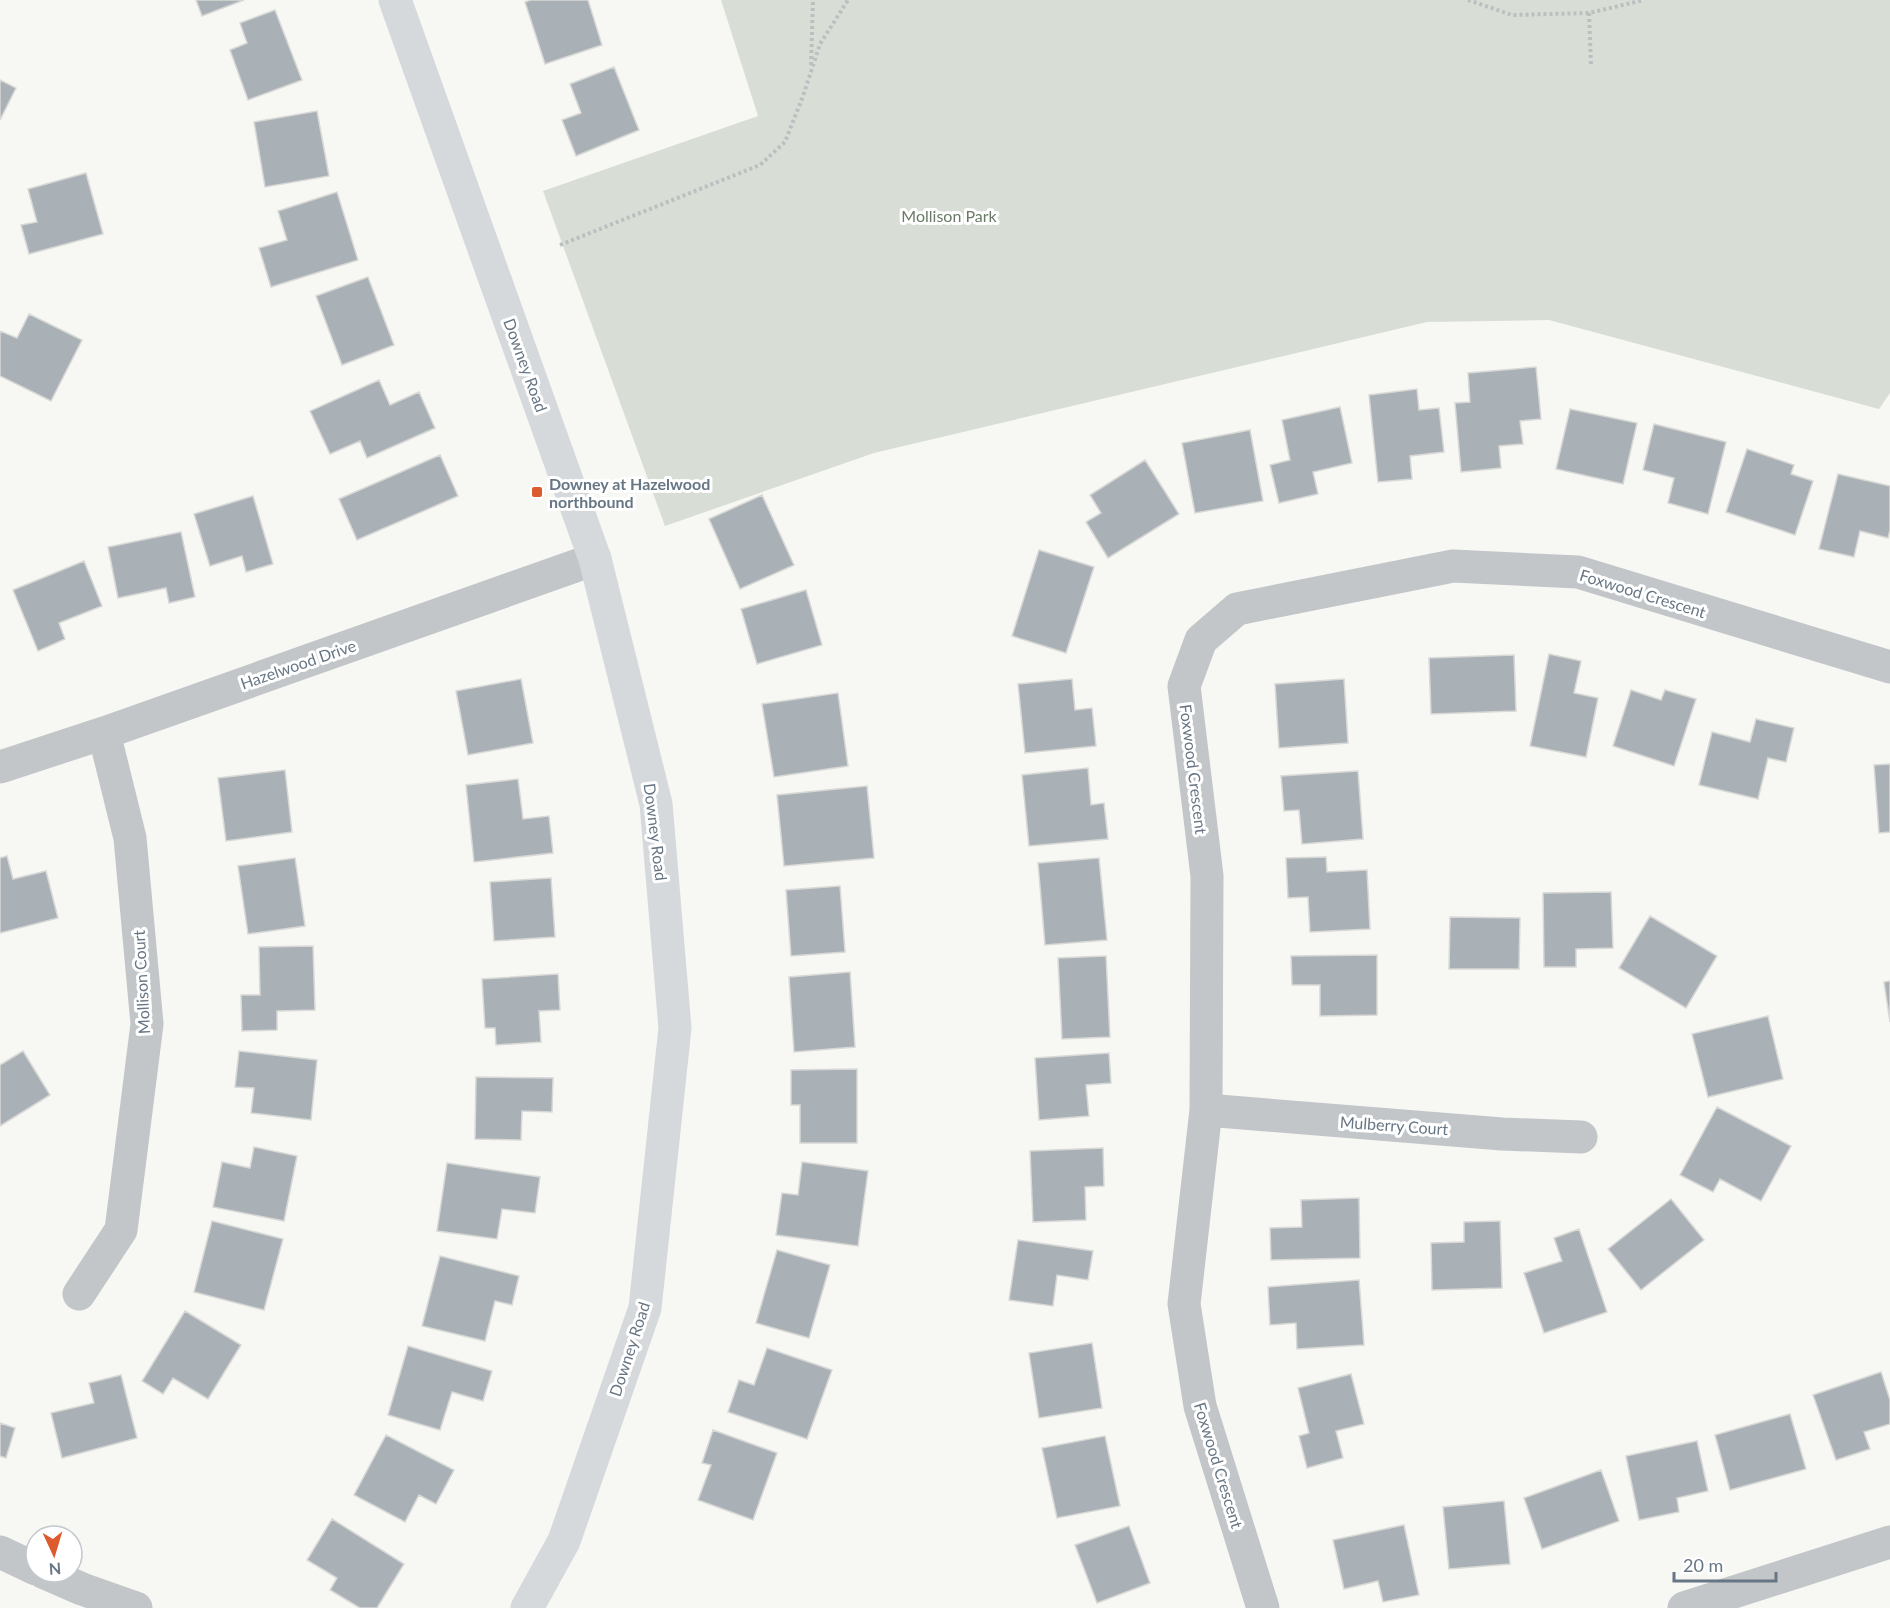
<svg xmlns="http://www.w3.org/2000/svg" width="1890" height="1608" font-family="Lato,sans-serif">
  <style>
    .green { fill: #d8ded5 }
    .building { fill: #a9b1b6; stroke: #d8d8d6; stroke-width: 1.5 }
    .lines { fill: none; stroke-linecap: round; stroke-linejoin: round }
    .path { stroke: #bcbec0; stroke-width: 4; stroke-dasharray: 3 3; stroke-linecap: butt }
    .minor { stroke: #c2c6c9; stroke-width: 33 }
    .major { stroke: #d5d9dc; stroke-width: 33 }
    .poi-dot { fill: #dc5c2f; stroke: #fff; stroke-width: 2 }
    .labels { text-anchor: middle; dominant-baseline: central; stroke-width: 6; stroke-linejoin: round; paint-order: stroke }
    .park-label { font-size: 16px; fill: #697b66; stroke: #fff }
    .street-label { font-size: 16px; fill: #677684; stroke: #fff }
    .poi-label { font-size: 16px; font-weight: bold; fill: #677684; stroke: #fff; text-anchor: start }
  </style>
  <rect width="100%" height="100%" fill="#f7f7f4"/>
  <path class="green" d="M721 0H1890V393L1879 409 1549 320 1427 322 874 453 665 526 543 191 758 116Z"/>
  <path class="building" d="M196 0H244L202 16Z
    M531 0H588L602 45 545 64 525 2Z
    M275 10 302 80 248 100 230 50 247 43 240 23Z
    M614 67 639 130 576 156 562 120 581 113 570 84Z
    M0 80 16 88 0 120Z
    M317 111 329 176 265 187 254 122Z
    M86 173 103 234 29 254 21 225 37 222 28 189Z
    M337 192 358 260 271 287 259 248 287 240 278 211Z
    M368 277 394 345 342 365 316 296Z
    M29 314 82 340 51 401 0 376V331L17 338Z
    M1536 367 1541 419 1520 421 1523 444 1499 446 1501 468 1461 472 1455 403 1470 402 1468 373Z
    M379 380 390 405 419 392 435 428 367 458 360 441 330 454 310 411Z
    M1417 389 1419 410 1439 408 1444 452 1410 456 1412 479 1378 482 1369 395Z
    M1340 407 1352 463 1313 472 1318 494 1279 503 1270 465 1290 460 1282 420Z
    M1570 409 1637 423 1623 484 1556 469Z
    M1654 424 1726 442 1708 514 1668 503 1674 478 1643 470Z
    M1250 430 1263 501 1195 513 1182 443Z
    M1747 449 1794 465 1791 474 1813 481 1795 535 1726 512Z
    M440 455 458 496 357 540 339 499Z
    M1145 460 1179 514 1108 558 1086 522 1101 513 1090 495Z
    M1838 474 1890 486V530L1888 538 1860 531 1854 557 1819 549Z
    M762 495 794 565 740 589 709 519Z
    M253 496 273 564 246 572 242 556 210 566 194 514Z
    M181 532 195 597 169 603 166 588 118 598 108 547Z
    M1039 550 1094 567 1066 653 1012 636Z
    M84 561 102 606 59 623 65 639 38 651 13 590Z
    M806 590 822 645 757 664 741 609Z
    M1549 654 1581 661 1574 693 1598 698 1586 757 1530 746Z
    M1514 655 1516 711 1431 714 1429 658Z
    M521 679 533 743 468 755 456 691Z
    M1072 679 1075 710 1092 708 1096 746 1025 753 1018 684Z
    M1344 679 1348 743 1279 748 1275 684Z
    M1631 690 1661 700 1665 690 1696 699 1674 766 1613 746Z
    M838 693 848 766 774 777 762 704Z
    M1756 719 1794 728 1786 762 1768 758 1758 799 1699 785 1712 732 1750 742Z
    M1890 764V832L1879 833 1874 765Z
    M1088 768 1091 805 1104 803 1108 839 1029 846 1022 775Z
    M285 770 292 832 226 841 218 778Z
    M1358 771 1363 839 1302 844 1299 810 1284 811 1281 776Z
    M518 779 523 819 549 816 553 853 474 862 466 785Z
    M867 786 874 858 784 866 777 795Z
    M7 856 13 879 46 871 58 918 0 933V858Z
    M1326 857 1327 872 1367 870 1370 929 1310 932 1308 897 1288 898 1286 858Z
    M295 858 305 926 248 934 238 866Z
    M1099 858 1107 940 1045 945 1038 863Z
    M551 878 555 937 494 941 490 882Z
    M840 886 845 952 791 956 786 890Z
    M1611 892 1613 948 1576 949V967H1544L1543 893Z
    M1650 916 1717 956 1686 1008 1619 968Z
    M1450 917 1520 918 1519 969H1449Z
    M313 946 315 1010 277 1011V1030L242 1031 241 995H260L259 947Z
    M1377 955V1015L1320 1016V985H1292L1291 956Z
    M1106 956 1110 1037 1062 1039 1058 958Z
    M850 972 855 1047 794 1052 789 977Z
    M558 974 560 1010 539 1011 541 1042 496 1045 495 1028H485L482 979Z
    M1890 981V1022L1884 982Z
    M1768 1016 1783 1079 1708 1097 1692 1034Z
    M23 1051 50 1095 0 1126V1065Z
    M239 1051 317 1060 311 1120 251 1113 254 1088 235 1087Z
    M1109 1053 1111 1083 1086 1085 1089 1116 1039 1120 1035 1058Z
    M857 1069V1143H800V1105H791V1070Z
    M476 1077 553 1078 552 1112 522 1111 521 1140 475 1139Z
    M1717 1107 1791 1146 1761 1201 1720 1179 1713 1192 1680 1175Z
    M254 1147 297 1156 284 1221 213 1207 222 1162 250 1168Z
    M1103 1148 1104 1186 1085 1187 1086 1220 1033 1222 1030 1151Z
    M802 1162 868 1171 858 1246 776 1235 782 1193 798 1195Z
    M447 1163 540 1177 535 1213 502 1209 497 1239 437 1231Z
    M1359 1198 1360 1258 1271 1260 1270 1228 1302 1227 1301 1200Z
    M1671 1199 1704 1240 1641 1290 1608 1249Z
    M212 1221 283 1239 264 1310 194 1292Z
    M1500 1221 1502 1288 1432 1290 1431 1243 1464 1242V1222Z
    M1579 1229 1607 1312 1544 1333 1524 1273 1562 1261 1554 1238Z
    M1018 1240 1093 1251 1088 1280 1057 1275 1053 1306 1009 1300Z
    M777 1250 830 1265 809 1338 756 1323Z
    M440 1256 519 1276 512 1305 495 1301 485 1341 422 1326Z
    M1359 1280 1364 1345 1297 1349 1296 1323 1270 1325 1268 1287Z
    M185 1311 241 1345 208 1399 173 1378 163 1394 142 1381Z
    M1092 1343 1102 1408 1039 1418 1029 1353Z
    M408 1346 492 1371 483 1401 452 1392 440 1430 388 1415Z
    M767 1348 832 1370 807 1439 728 1412 739 1380 754 1385Z
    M1881 1372 1890 1400V1424L1864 1432 1870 1449 1836 1460 1813 1395Z
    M1351 1374 1364 1424 1336 1431 1343 1458 1307 1468 1299 1436 1309 1433 1298 1388Z
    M121 1375 137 1438 62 1458 51 1413 94 1403 89 1383Z
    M1790 1414 1806 1469 1730 1490 1715 1435Z
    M0 1423 15 1428 6 1458 0 1456Z
    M713 1430 777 1453 753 1520 698 1500 711 1465 702 1463Z
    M386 1435 454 1470 436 1504 419 1495 405 1522 354 1495Z
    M1105 1436 1120 1506 1057 1518 1042 1448Z
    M1697 1441 1708 1491 1677 1498 1679 1512 1639 1520 1626 1456Z
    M1601 1470 1619 1521 1542 1549 1524 1498Z
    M1504 1501 1510 1564 1449 1569 1443 1507Z
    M332 1519 404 1564 377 1608H360L330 1590 337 1578 307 1560Z
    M1404 1525 1419 1595 1383 1602 1378 1581 1344 1589 1333 1540Z
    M1129 1526 1150 1583 1097 1603 1075 1545Z"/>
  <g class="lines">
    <path class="path" d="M1468 0 1512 15 1589 13 1644 0
      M1589 13 1591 66
      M811 65 813 0
      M560 245 760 165 785 142 803 96 820 44 848 0"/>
    <path class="minor" d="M0 767 104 733 595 559
      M1206 1110 1502 1134 1581 1137
      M79 1294 121 1230 147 1024 130 838 104 733
      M0 1552 36 1569
      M43 1572 82 1589 136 1608
      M1263 1608 1200 1406 1184 1304 1206 1110 1207 876 1184 686 1201 640 1237 609 1453 566 1578 572 1890 667
      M1684 1608 1890 1542"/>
    <path class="major" d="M395 0 595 559 656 804 675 1028 645 1308 564 1541 527 1608"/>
  </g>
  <rect class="poi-dot" x="531" y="486" width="12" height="12" rx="3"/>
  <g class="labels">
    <g class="park-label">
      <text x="949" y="215">Mollison Park</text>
    </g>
    <g class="street-label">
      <text transform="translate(526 365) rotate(70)">Downey Road</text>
      <text transform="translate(1643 593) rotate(17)">Foxwood Crescent</text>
      <text transform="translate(298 664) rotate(-19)">Hazelwood Drive</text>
      <text transform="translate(1194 769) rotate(83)">Foxwood Crescent</text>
      <text transform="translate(656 832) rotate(83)">Downey Road</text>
      <text transform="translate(141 982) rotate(-93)">Mollison Court</text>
      <text transform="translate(1394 1125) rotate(4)">Mulberry Court</text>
      <text transform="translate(629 1349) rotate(-72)">Downey Road</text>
      <text transform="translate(1219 1465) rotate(73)">Foxwood Crescent</text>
    </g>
    <g class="poi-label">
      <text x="549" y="483">Downey at Hazelwood<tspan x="549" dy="18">northbound</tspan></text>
    </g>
  </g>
  <g transform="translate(54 1554) rotate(176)"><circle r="28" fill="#ffffff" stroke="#c2c8ce" stroke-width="1.5"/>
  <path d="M0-4.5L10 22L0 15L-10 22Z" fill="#dc5c2f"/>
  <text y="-9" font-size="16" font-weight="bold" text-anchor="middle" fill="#677684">N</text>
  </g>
  <path d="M1674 1572v9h102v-9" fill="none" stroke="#677684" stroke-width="3"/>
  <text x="1683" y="1572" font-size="18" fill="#677684" stroke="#ffffff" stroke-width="4.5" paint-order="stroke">20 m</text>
</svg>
